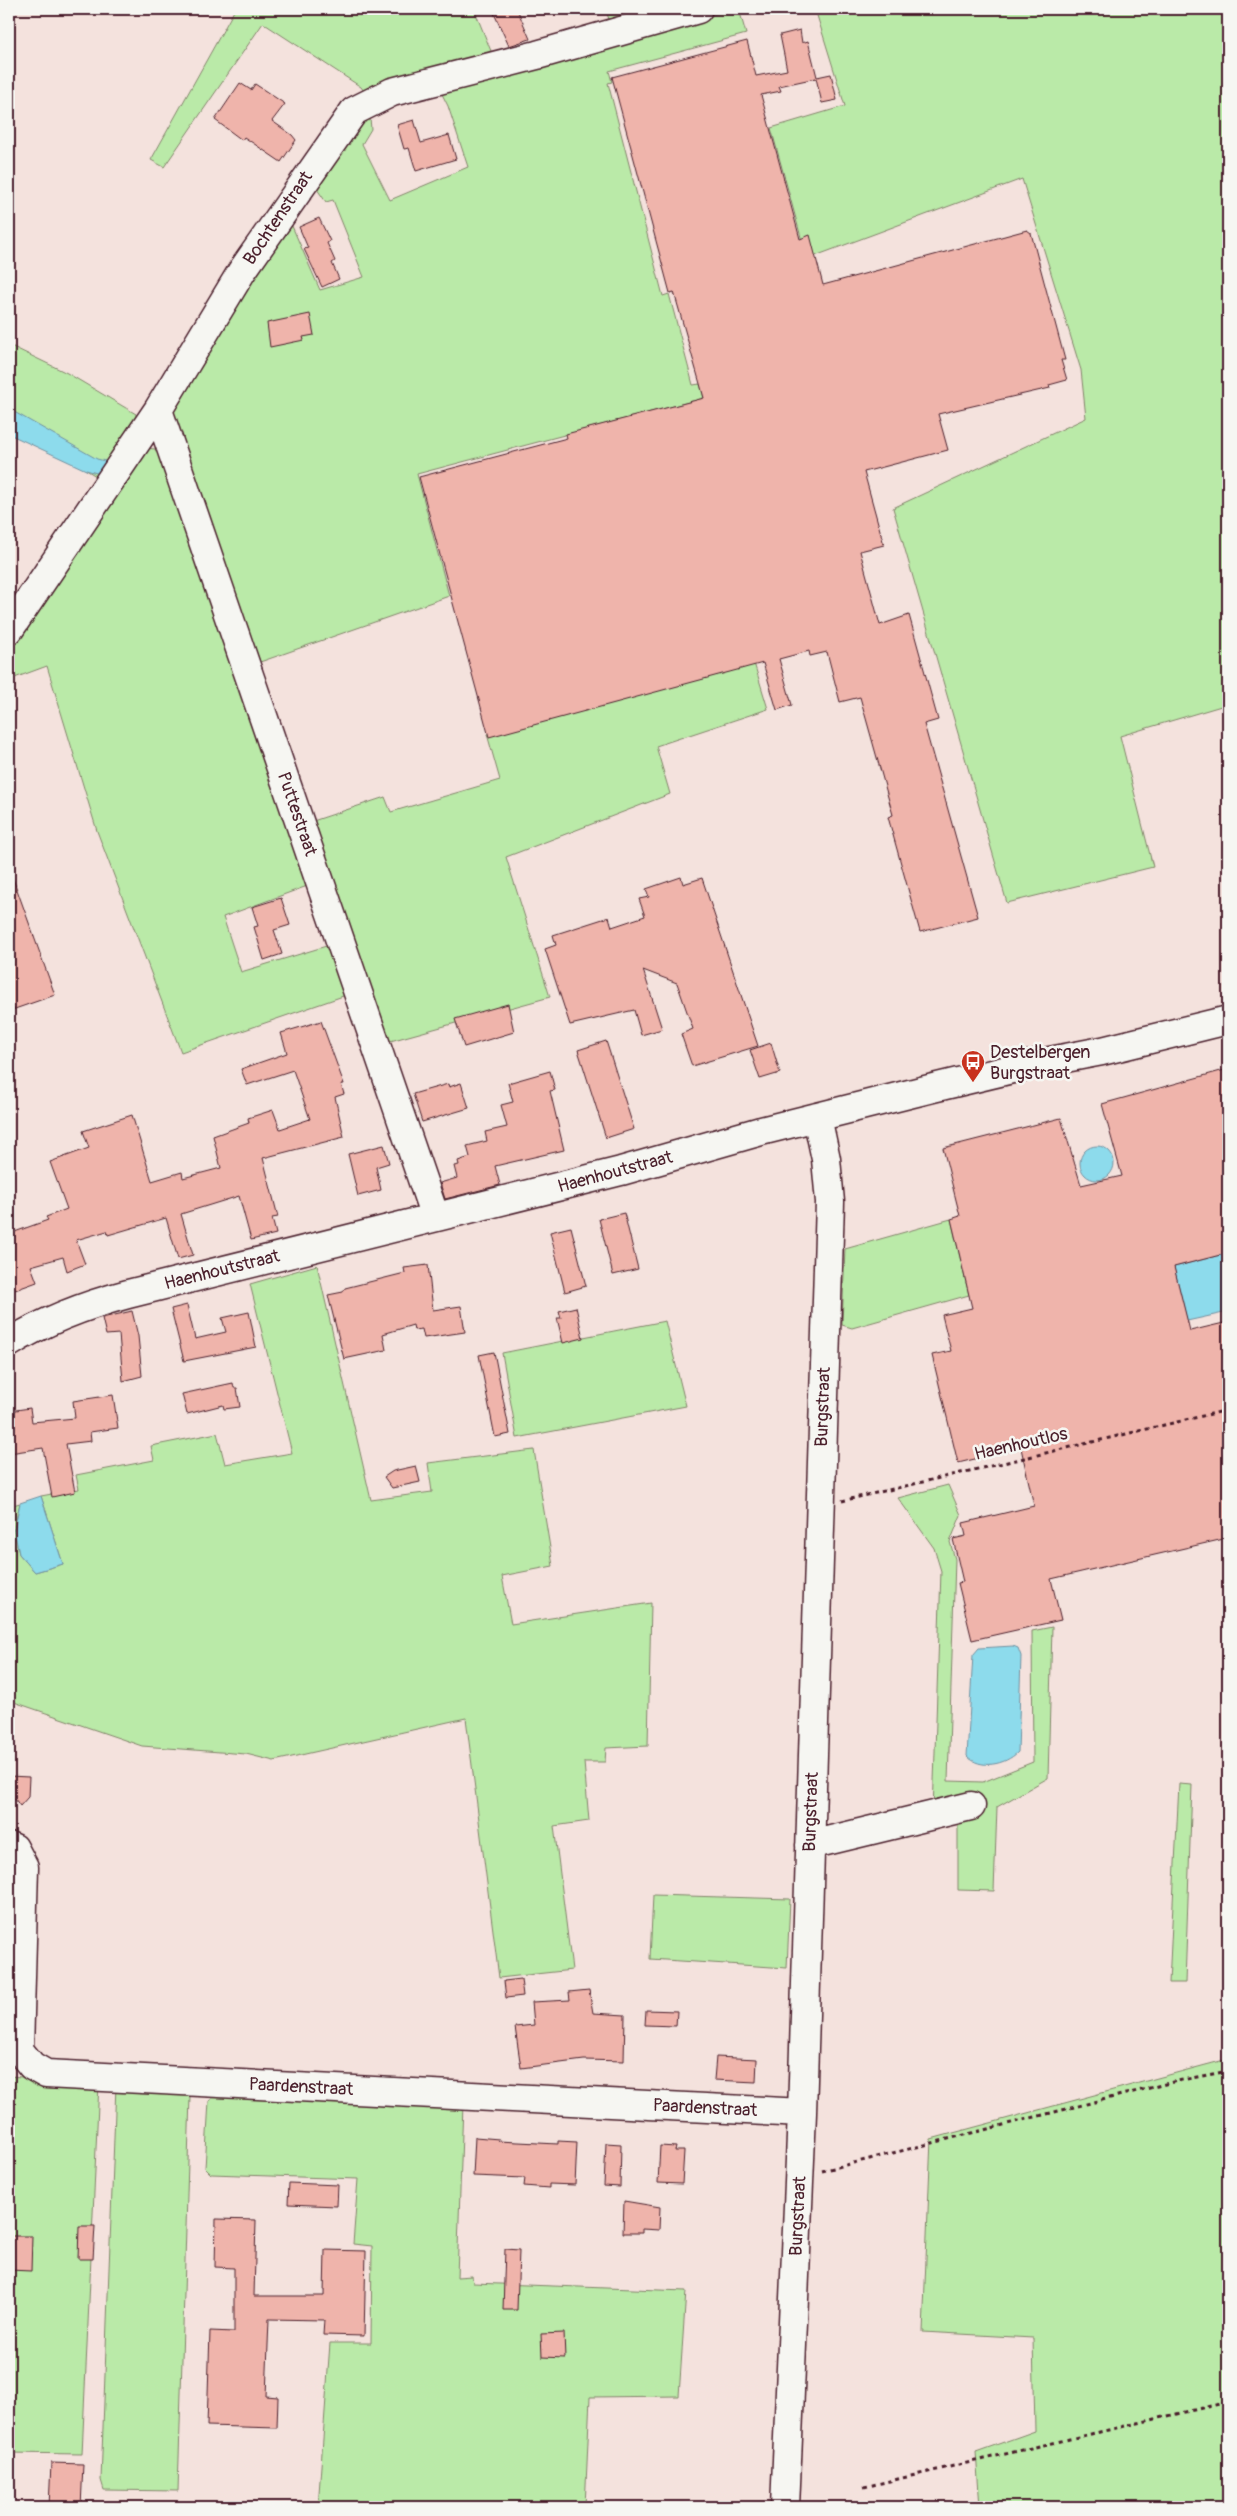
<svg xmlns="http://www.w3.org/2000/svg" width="1237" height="2516" font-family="Pangolin,sans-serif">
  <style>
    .green { fill: #baeaa8; stroke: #82846a }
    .water { fill: #8ddbec; stroke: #72909f }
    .building { fill: #efb4ab; stroke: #4a1f2b }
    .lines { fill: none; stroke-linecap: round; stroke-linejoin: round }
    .minor-casing { stroke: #4a1f2b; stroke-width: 31 }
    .path { stroke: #4a1f2b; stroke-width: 3; stroke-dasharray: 4 4; stroke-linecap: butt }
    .minor { stroke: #f6f6f2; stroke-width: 28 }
    .labels { text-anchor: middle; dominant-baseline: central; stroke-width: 5; stroke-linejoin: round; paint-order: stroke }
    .street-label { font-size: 18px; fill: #4a1f2b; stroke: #f6f6f2 }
    .poi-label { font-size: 18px; fill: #4a1f2b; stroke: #f6f6f2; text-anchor: start }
  </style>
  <rect width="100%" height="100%" fill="#f4e2dd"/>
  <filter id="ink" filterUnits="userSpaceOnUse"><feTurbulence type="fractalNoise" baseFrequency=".02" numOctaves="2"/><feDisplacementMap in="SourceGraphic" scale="10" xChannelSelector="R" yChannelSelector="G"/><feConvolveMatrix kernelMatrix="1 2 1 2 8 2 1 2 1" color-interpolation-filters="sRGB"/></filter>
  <g filter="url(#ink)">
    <path class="green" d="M235 9H474L493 56 366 94 361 87 263 23 164 167 151 160Z
      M605 9H672L611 24Z
      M734 9H739L746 34 609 71 612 82 608 83 663 296 669 294 693 385 700 384 704 398 417 474 449 596 260 662 171 412 288 217 320 290 364 277 333 200 326 202 312 182 354 119 370 118 371 129 362 144 390 200 468 167 448 106 440 90Z
      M815 9H1225L1228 20V704L1120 736 1153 867 1007 903 893 508 1086 418 1081 370 1022 179 807 259 771 128 845 106Z
      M9 345 67 373 136 414 137 428 104 481 9 422Z
      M145 448 155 449 162 454 310 885 223 917 241 972 333 944 349 994 181 1052 97 831 47 666 9 680V643Z
      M754 663 768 709 656 746 670 794 506 857 550 997 383 1043 313 821 385 797 391 812 500 780 487 734Z
      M951 1219 969 1295 852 1328 842 1325 845 1249Z
      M317 1265 371 1500 432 1492 428 1463 534 1450 553 1566 502 1576 511 1624 651 1603 648 1746 606 1748 605 1762H584L589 1821 554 1826 572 1970 499 1978 466 1718 274 1761 246 1754 142 1746 14 1702 9 1687V1506L20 1503 14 1530 19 1554 35 1572 63 1564 41 1496 79 1489 76 1475 154 1460 151 1446 217 1433 225 1464 292 1453 250 1284Z
      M665 1321 686 1406 517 1438 502 1353Z
      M948 1485 961 1515 950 1542 955 1559 948 1781 983 1782 1033 1762 1032 1631 1052 1627 1048 1778 997 1807 994 1891 958 1890V1809L933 1812 941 1571 934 1548 898 1498Z
      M1179 1784 1192 1785 1185 1983H1169Z
      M653 1895 790 1899 787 1968 650 1959Z
      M1228 2059V2507H980L976 2452 1035 2431 1033 2338 923 2332 931 2139Z
      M9 2076 99 2083 82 2454 9 2453Z
      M116 2085 185 2089 190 2096 178 2491 104 2490 101 2480Z
      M222 2091 463 2104 457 2277 472 2276 473 2283 686 2291 679 2396 590 2397 585 2507H318L330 2343H371L372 2246 353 2244 358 2179 211 2174 205 2168 209 2101Z"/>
    <path class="water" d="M9 409 97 459 109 462 107 476 86 470 9 434Z
      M1080 1163a17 17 0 1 1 34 0a17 17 0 1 1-34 0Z
      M1228 1253V1312L1187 1321 1174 1267Z
      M41 1496 63 1564 35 1572 19 1554 14 1530 20 1503Z
      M1013 1646 1018 1648 1021 1656 1018 1752C1005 1765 980 1770 967 1756L973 1655 979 1648Z"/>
    <path class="building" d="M492 9H517L530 39 509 46Z
      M800 30 802 43 808 41 817 77 831 74 837 100 822 103 816 78 779 86 781 91 761 95 800 239 810 235 823 285 1027 230 1031 233 1065 360H1061L1067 380 1049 385 1050 388 938 414 948 450 864 472 884 545 860 551 880 625 909 615 938 720 924 724 978 917 920 932 888 817 893 815 860 697 840 702 827 652 810 656 809 651 779 659 792 705 777 710 763 663 489 737 419 477 567 438 566 434 704 398 674 292 670 293 612 77 747 41 756 76 787 70 780 35Z
      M240 83 251 90 255 84 285 104 272 121 292 135 296 140 281 162 244 137 242 140 215 120Z
      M414 120 421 143 449 135 456 159 416 171 409 148 404 149 397 125Z
      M319 218 330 241 327 243 335 261 332 263 339 279 322 287 304 249 308 248 299 227Z
      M310 314 314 335 303 337 304 340 270 347 267 323Z
      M9 873H11L55 995 9 1011Z
      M681 877 683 884 702 878 758 1046 692 1066 681 1034 693 1029 677 983 643 970 662 1029 641 1035 634 1010 570 1025 545 949 556 945 553 935 609 917 612 927 645 916 639 899 649 897 646 889Z
      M281 898 290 925 274 930 282 954 264 960 254 927 258 926 252 907Z
      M508 1004 514 1032 464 1047 455 1019Z
      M321 1021 344 1084H341L344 1094 335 1097 344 1137 263 1158 278 1217 272 1218 276 1234 251 1240 239 1196 181 1214 193 1255 178 1259 166 1218 108 1235 107 1231 76 1240 85 1264 67 1271 63 1257 31 1266 37 1282 15 1290 9 1273V1234L48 1220 46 1217 67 1209 50 1162 89 1148 83 1131 132 1115 152 1181 182 1172 183 1178 221 1168 213 1136 249 1123 248 1118 273 1110 280 1129 310 1119 293 1070 247 1085 241 1069 287 1053 281 1033Z
      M606 1041 634 1129 606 1138 578 1050Z
      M771 1043 780 1073 760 1079 750 1050Z
      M1228 1069V1253L1174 1267 1190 1331 1228 1322V1538L1051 1579 1061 1620 972 1640 958 1583 963 1582 953 1539 966 1536 963 1523 1034 1506 1021 1448 958 1463 932 1355 951 1351 942 1315 972 1308 951 1219 960 1216 943 1148 1061 1118 1081 1185 1122 1176 1102 1104Z
      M550 1071 555 1090 550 1091 564 1150 495 1166 500 1185 445 1199 440 1183 457 1178 454 1166 459 1165 458 1161 470 1157 467 1146 487 1141 485 1132 507 1127 501 1105 513 1102 508 1083Z
      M461 1083 469 1108 422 1122 413 1094 448 1084 449 1087Z
      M384 1145 389 1163 376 1167 381 1190 358 1196 348 1154Z
      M624 1213 638 1269 613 1275 599 1219Z
      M571 1227 586 1286 565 1292 550 1232Z
      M428 1265 433 1310 461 1306 465 1332 424 1338 422 1329 414 1330 413 1325 383 1334 386 1350 344 1359 328 1295 343 1292 345 1288 405 1273 404 1268Z
      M187 1305 195 1339 226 1332 222 1318 249 1312 256 1347 184 1361 171 1309Z
      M576 1307 583 1338 563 1343 557 1318H561L559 1311Z
      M132 1311 138 1336 142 1376 123 1381 119 1334 106 1335 102 1318Z
      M494 1352 510 1434 495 1437 479 1355Z
      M233 1383 234 1388H237L240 1407 224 1409 223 1405 187 1414 182 1394Z
      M113 1395 118 1428 90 1432 91 1441 66 1444 75 1492 52 1497 43 1448 9 1453V1411L30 1408 32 1422 75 1418 73 1401Z
      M416 1466 420 1482 392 1488 384 1477 393 1471Z
      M9 1776 29 1777 28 1797 20 1806 15 1799H9Z
      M521 1979 523 1996 506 1998 504 1981Z
      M589 1990 593 2013 625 2015 624 2061 584 2060 521 2068 515 2027 534 2025 532 2002 570 2000 569 1992Z
      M646 2010 677 2011 676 2026 645 2025Z
      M716 2057 757 2059 756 2082 714 2080Z
      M475 2137 499 2139 498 2141 558 2144V2141L577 2142 575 2185 549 2184V2188L524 2186 525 2178 473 2176Z
      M606 2143 621 2144 620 2187 604 2186Z
      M660 2146 676 2147 675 2151H684L682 2184 658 2183Z
      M289 2183 338 2185 337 2206 288 2204Z
      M624 2201 660 2207 659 2230 642 2229V2233H623Z
      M216 2219 256 2220 254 2296H324L325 2250 366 2251 364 2336 323 2335 324 2320 269 2319 266 2396 278 2397 277 2428 207 2426 210 2331 234 2332V2268L215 2267Z
      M79 2226H95L93 2259H78Z
      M9 2236H32L31 2271 9 2270Z
      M505 2249 519 2250 517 2310H503Z
      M564 2333 565 2358 542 2357 541 2334Z
      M51 2463 83 2464 81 2507H49Z"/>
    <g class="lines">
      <g class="minor-casing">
        <path id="minor" d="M158 410 435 1217
          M9 630 158 410 242 271 354 111 392 92 537 55 698 9
          M9 1343C46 1320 86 1305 128 1294L621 1171 761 1131 933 1088 1029 1065 1102 1051 1228 1020
          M810 1845 971 1806
          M9 1846 14 1848 24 1867 19 2050 32 2066 46 2074 802 2113
          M785 2507 802 2113 830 1202 826 1159 817 1117"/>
      </g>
      <path class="path" d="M842 1501 1228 1410
        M822 2171 1177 2081 1228 2071
        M864 2487 1228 2402"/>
      <use href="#minor" class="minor"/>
    </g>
  </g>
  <defs>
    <g id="bus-pin" transform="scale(1.25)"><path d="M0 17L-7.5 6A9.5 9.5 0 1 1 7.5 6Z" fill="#c8321e" stroke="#f6f6f2"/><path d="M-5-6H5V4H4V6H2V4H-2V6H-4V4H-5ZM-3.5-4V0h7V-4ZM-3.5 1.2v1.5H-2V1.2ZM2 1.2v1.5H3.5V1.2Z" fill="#fff"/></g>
  </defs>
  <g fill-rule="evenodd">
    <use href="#bus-pin" x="973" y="1062"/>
  </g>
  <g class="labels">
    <g class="street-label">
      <text transform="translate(278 218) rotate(-56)">Bochtenstraat</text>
      <text transform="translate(297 814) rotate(71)">Puttestraat</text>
      <text transform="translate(615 1172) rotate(-15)">Haenhoutstraat</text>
      <text transform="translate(222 1270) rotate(-14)">Haenhoutstraat</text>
      <text transform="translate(823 1407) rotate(-88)">Burgstraat</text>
      <text transform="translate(1021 1444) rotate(-13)">Haenhoutlos</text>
      <text transform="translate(811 1812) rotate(-88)">Burgstraat</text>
      <text transform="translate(301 2087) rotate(3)">Paardenstraat</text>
      <text transform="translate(705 2108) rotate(3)">Paardenstraat</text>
      <text transform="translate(798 2216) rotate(-87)">Burgstraat</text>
    </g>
    <g class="poi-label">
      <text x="990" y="1052">Destelbergen<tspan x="990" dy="21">Burgstraat</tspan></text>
    </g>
  </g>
  <rect width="1237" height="2516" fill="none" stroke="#f6f6f2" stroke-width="30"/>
  <rect x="15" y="15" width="1207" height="2486" fill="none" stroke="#4a1f2b" stroke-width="2" filter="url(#ink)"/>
</svg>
